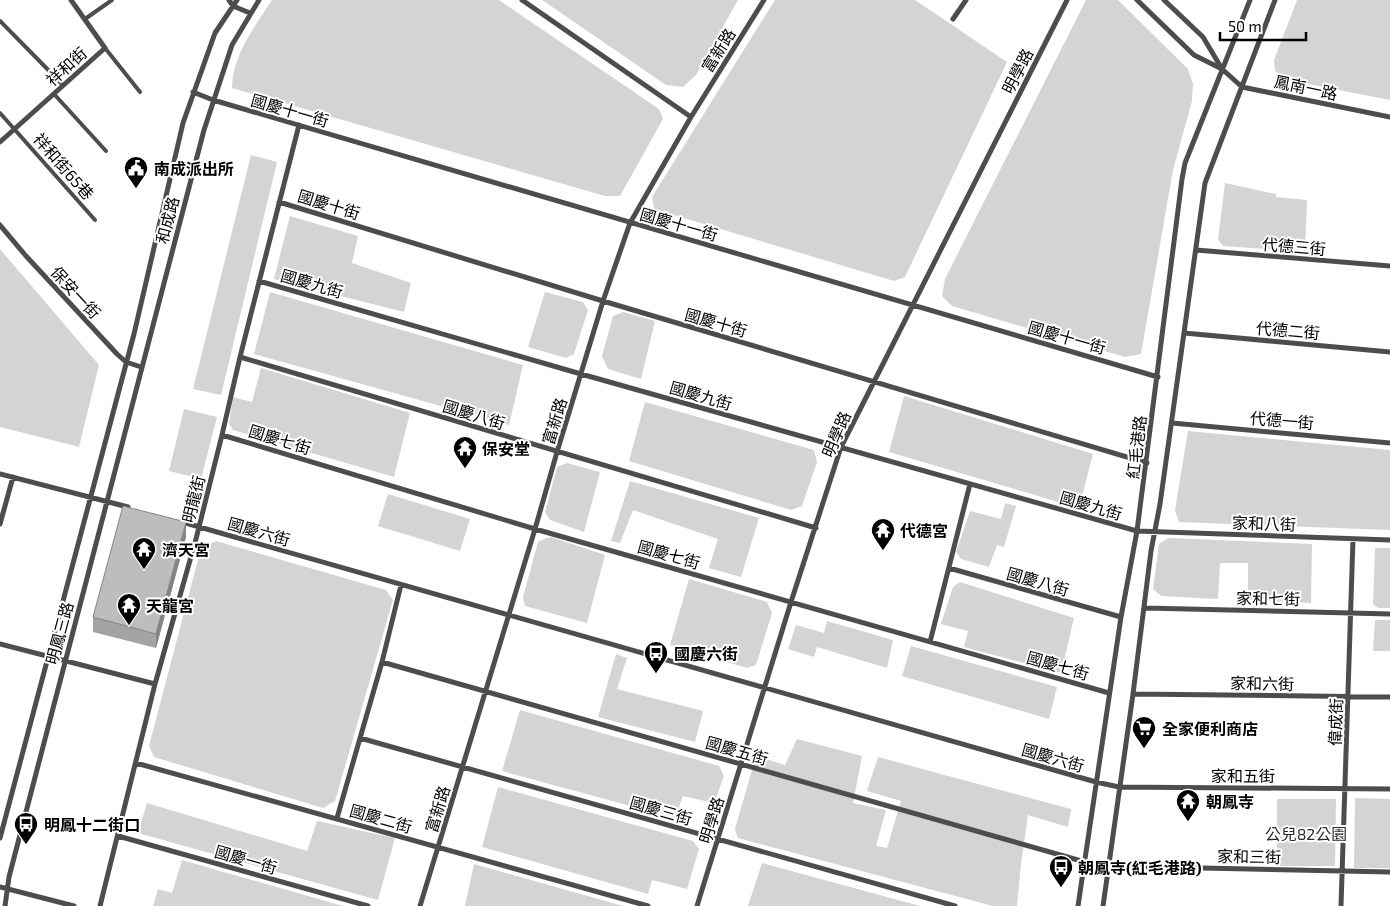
<svg xmlns="http://www.w3.org/2000/svg" width="1390" height="906" font-family="'Exo 2','Noto Sans TC',sans-serif">
  <style>
    .green { fill: #d4d4d4 }
    .lines { fill: none; stroke-linecap: round; stroke-linejoin: round }
    .service { stroke: #4d4d4d; stroke-width: 4 }
    .minor { stroke: #4d4d4d; stroke-width: 5 }
    .wall { fill: #a3a3a3 }
    .shaded-wall { fill: #848484 }
    .building { fill: #bdbdbd; stroke: #848484 }
    .labels { text-anchor: middle; dominant-baseline: central; stroke-width: 4; stroke-linejoin: round; paint-order: stroke }
    .street-label { font-size: 16px; fill: #000; stroke: #fff }
    .poi-label { font-size: 16px; font-weight: bold; fill: #000; stroke: #fff; text-anchor: start }
    .park-label { font-size: 16px; fill: #2b2b2b; stroke: #fff }
  </style>
  <rect width="100%" height="100%" fill="#fff"/>
  <path class="green" d="M272 0H499L659 109 663 119 620 196H605L232 88C232 56 255 26 272 0Z
    M542 0H738L696 75 683 87 666 85Z
    M775 0H915L1007 62 905 277 894 281 654 209 652 197Z
    M1086 0H1118L1188 69 1193 84 1192 101 1173 170 1141 354 1125 357 952 306 942 296 945 279Z
    M1297 0H1390V100L1287 80 1275 71 1274 60Z
    M251 155 277 162 221 395 193 389Z
    M1225 183 1276 194V197L1307 200 1305 252 1223 246 1218 239Z
    M290 216 358 236 352 263 411 283 404 312 274 279Z
    M0 249 99 365 79 447 0 427Z
    M270 292 523 365 509 425 254 354Z
    M545 292 583 302 588 310 574 354 566 358 528 347Z
    M623 312 655 321 641 379 608 369 602 356 613 316Z
    M261 368 410 413 394 477 233 430 229 424 233 397 252 402Z
    M904 396 1093 454 1079 508 889 452Z
    M645 402 814 450 817 462 802 506 791 510 629 461Z
    M184 409 217 417 201 479 169 471Z
    M1188 431 1390 450V530L1179 522 1175 510Z
    M567 463 600 472 584 532 550 520 545 512 557 467Z
    M630 481 759 518 741 577 709 568 718 539 633 510 620 543 611 541Z
    M388 494 470 519 460 551 378 526Z
    M1005 503 1016 506 1004 547 997 545 989 567 961 559 956 552 970 511 1001 519Z
    M551 537 605 555 587 623 525 606 523 597 538 542 544 539Z
    M1168 538 1312 544 1311 603 1248 600V563H1220L1218 599 1161 596 1153 589 1159 544Z
    M216 541 386 590 393 600 335 801 323 808 154 757 149 746 201 548Z
    M1375 548H1390V608H1378L1373 604Z
    M689 579 767 602 772 613 756 665 747 668 670 645Z
    M960 582 1074 618 1061 673 964 647 968 631 941 624 953 587Z
    M1375 620H1390V651H1373Z
    M827 621 893 640 887 668 817 647 814 657 788 649 796 625 824 633Z
    M911 646 1057 687 1049 719 902 676Z
    M616 654 627 658 617 689 703 711 695 742 598 717Z
    M520 710 719 766 724 776 714 803 683 796 675 818 502 771Z
    M797 739 862 756 853 803 886 810 876 846 887 848 901 801 867 791 878 757 1071 809 1068 827 1028 815 1021 864 1017 906H993L738 838 735 829 756 756 785 765Z
    M498 787 693 841 699 849 687 889 652 880 648 894 482 847Z
    M1355 798 1390 799V868H1354Z
    M1277 799H1336L1335 866H1277Z
    M147 803 307 851 317 821 395 838 378 900 138 833Z
    M182 860 343 906H153L158 889 172 893Z
    M762 863 920 906H748Z
    M474 864 623 906H465Z"/>
  <g class="lines">
    <path class="service" d="M85 19 112 0
      M0 21 63 85
      M105 48 140 92
      M54 94 106 151
      M0 113 95 220"/>
    <path class="minor" d="M229 0 233 6 250 13
      M522 0 691 117
      M1137 0 1194 55 1222 69 1242 87 1390 117
      M1164 0 1203 37 1222 69
      M953 19 966 0
      M193 92 213 100 1158 377
      M0 142 105 48 71 0
      M279 202 603 301 1147 463
      M0 225 26 256 117 354 126 362 141 367
      M1196 250 1390 266
      M259 281 581 374 1137 531 1390 540
      M1184 333 1390 352
      M240 357 816 528
      M1172 423 1390 443
      M222 435 535 529 1109 693
      M0 474 128 507
      M182 522 1096 782 1119 787 1390 789
      M0 524 13 477
      M949 568 1121 617
      M1145 608 1390 614
      M930 642 970 484
      M0 644 155 684
      M382 662 1085 862
      M1133 694 1390 697
      M360 738 955 906
      M136 763 648 906
      M337 818 382 662 401 585
      M118 836 368 906
      M0 838 134 334 183 123 215 33 237 0
      M1108 866 1390 872
      M0 887 74 906
      M5 906 9 877 204 130 232 45 259 0
      M100 906 155 684 196 539 222 435 240 357 299 125
      M420 906 535 529 557 452 603 301 630 223 691 117 764 0
      M697 906 791 602 841 447 1067 0
      M1078 906 1121 617 1137 531 1182 179 1185 163 1250 0
      M1103 906 1133 694 1151 551 1160 504 1205 183 1275 0
      M1341 906 1353 539"/>
  </g>
  <path class="wall" d="M186 537 156 648 93 632V617Z"/>
  <path class="shaded-wall" d="M186 522V537L156 648V634Z"/>
  <path class="building" d="M123 506 186 522 156 634 93 617Z"/>
  <defs>
    <g id="civic-pin" transform="scale(1.25)"><path d="M0 17L-7.5 6A9.5 9.5 0 1 1 7.5 6Z" fill="#000" stroke="#fff"/><path d="M-.6-6.5H3V-4.5H.6V-3L4-1V1h2V6H-6V1h2V-1L-.6-3ZM-1.2 2.5V6h2.4V2.5Z" fill="#fff"/></g>
    <g id="temple-pin" transform="scale(1.25)"><path d="M0 17L-7.5 6A9.5 9.5 0 1 1 7.5 6Z" fill="#000" stroke="#fff"/><path d="M0-6L5-2H3V0L6.5 2.5H4V6H1.5V3h-3V6H-4V2.5H-6.5L-3 0V-2H-5Z" fill="#fff"/></g>
    <g id="bus-pin" transform="scale(1.25)"><path d="M0 17L-7.5 6A9.5 9.5 0 1 1 7.5 6Z" fill="#000" stroke="#fff"/><path d="M-5-6H5V4H4V6H2V4H-2V6H-4V4H-5ZM-3.5-4V0h7V-4ZM-3.5 1.2v1.5H-2V1.2ZM2 1.2v1.5H3.5V1.2Z" fill="#fff"/></g>
    <g id="supermarket-pin" transform="scale(1.25)"><path d="M0 17L-7.5 6A9.5 9.5 0 1 1 7.5 6Z" fill="#000" stroke="#fff"/><path d="M-6-5.5h2.5l.6 2H6L4.5 2H-2.5L-4.4-4H-6ZM-1.5 3.2a1.3 1.3 0 1 0 .1 0ZM3 3.2a1.3 1.3 0 1 0 .1 0Z" fill="#fff"/></g>
  </defs>
  <g fill-rule="evenodd">
    <use href="#civic-pin" x="136" y="168"/>
    <use href="#temple-pin" x="465" y="448"/>
    <use href="#temple-pin" x="883" y="530"/>
    <use href="#temple-pin" x="144" y="549"/>
    <use href="#temple-pin" x="129" y="605"/>
    <use href="#bus-pin" x="656" y="653"/>
    <use href="#supermarket-pin" x="1144" y="728"/>
    <use href="#temple-pin" x="1188" y="801"/>
    <use href="#bus-pin" x="26" y="824"/>
    <use href="#bus-pin" x="1061" y="867"/>
  </g>
  <g class="labels">
    <g class="street-label">
      <text transform="translate(718 50) rotate(-58)">富新路</text>
      <text transform="translate(66 66) rotate(-42)">祥和街</text>
      <text transform="translate(1017 71) rotate(-63)">明學路</text>
      <text transform="translate(1306 87) rotate(12)">鳳南一路</text>
      <text transform="translate(290 110) rotate(16)">國慶十一街</text>
      <text transform="translate(64 166) rotate(49)">祥和街65巷</text>
      <text transform="translate(329 204) rotate(17)">國慶十街</text>
      <text transform="translate(167 220) rotate(-75)">和成路</text>
      <text transform="translate(679 224) rotate(16)">國慶十一街</text>
      <text transform="translate(1294 246) rotate(5)">代德三街</text>
      <text transform="translate(312 283) rotate(16)">國慶九街</text>
      <text transform="translate(76 292) rotate(47)">保安一街</text>
      <text transform="translate(716 322) rotate(16)">國慶十街</text>
      <text transform="translate(1288 330) rotate(5)">代德二街</text>
      <text transform="translate(1067 337) rotate(16)">國慶十一街</text>
      <text transform="translate(701 395) rotate(16)">國慶九街</text>
      <text transform="translate(474 414) rotate(17)">國慶八街</text>
      <text transform="translate(1282 420) rotate(5)">代德一街</text>
      <text transform="translate(554 421) rotate(-73)">富新路</text>
      <text transform="translate(836 434) rotate(-67)">明學路</text>
      <text transform="translate(280 439) rotate(17)">國慶七街</text>
      <text transform="translate(1136 447) rotate(-83)">紅毛港路</text>
      <text transform="translate(193 499) rotate(-76)">明龍街</text>
      <text transform="translate(1091 505) rotate(16)">國慶九街</text>
      <text transform="translate(1264 523) rotate(2)">家和八街</text>
      <text transform="translate(259 531) rotate(16)">國慶六街</text>
      <text transform="translate(669 554) rotate(16)">國慶七街</text>
      <text transform="translate(1038 581) rotate(16)">國慶八街</text>
      <text transform="translate(1268 598) rotate(1)">家和七街</text>
      <text transform="translate(59 633) rotate(-75)">明鳳三路</text>
      <text transform="translate(1058 665) rotate(16)">國慶七街</text>
      <text transform="translate(1262 683) rotate(1)">家和六街</text>
      <text transform="translate(1335 722) rotate(-88)">偉成街</text>
      <text transform="translate(737 750) rotate(16)">國慶五街</text>
      <text transform="translate(1053 757) rotate(16)">國慶六街</text>
      <text x="1243" y="775">家和五街</text>
      <text transform="translate(437 809) rotate(-73)">富新路</text>
      <text transform="translate(661 810) rotate(16)">國慶三街</text>
      <text transform="translate(381 818) rotate(16)">國慶二街</text>
      <text transform="translate(711 820) rotate(-73)">明學路</text>
      <text transform="translate(1249 856) rotate(1)">家和三街</text>
      <text transform="translate(246 859) rotate(16)">國慶一街</text>
    </g>
    <g class="poi-label">
      <text x="154" y="168">南成派出所</text>
      <text x="482" y="448">保安堂</text>
      <text x="900" y="530">代德宮</text>
      <text x="162" y="549">濟天宮</text>
      <text x="146" y="605">天龍宮</text>
      <text x="674" y="653">國慶六街</text>
      <text x="1162" y="728">全家便利商店</text>
      <text x="1206" y="801">朝鳳寺</text>
      <text x="44" y="824">明鳳十二街口</text>
      <text x="1078" y="867">朝鳳寺(紅毛港路)</text>
    </g>
    <g class="park-label">
      <text x="1306" y="833">公兒82公園</text>
    </g>
  </g>
  <path d="M1220 32v8h86v-8" fill="none" stroke="#000000" stroke-width="2.5"/>
  <text x="1228" y="32" font-size="15" fill="#000000" stroke="#ffffff" stroke-width="4" paint-order="stroke">50 m</text>
</svg>
